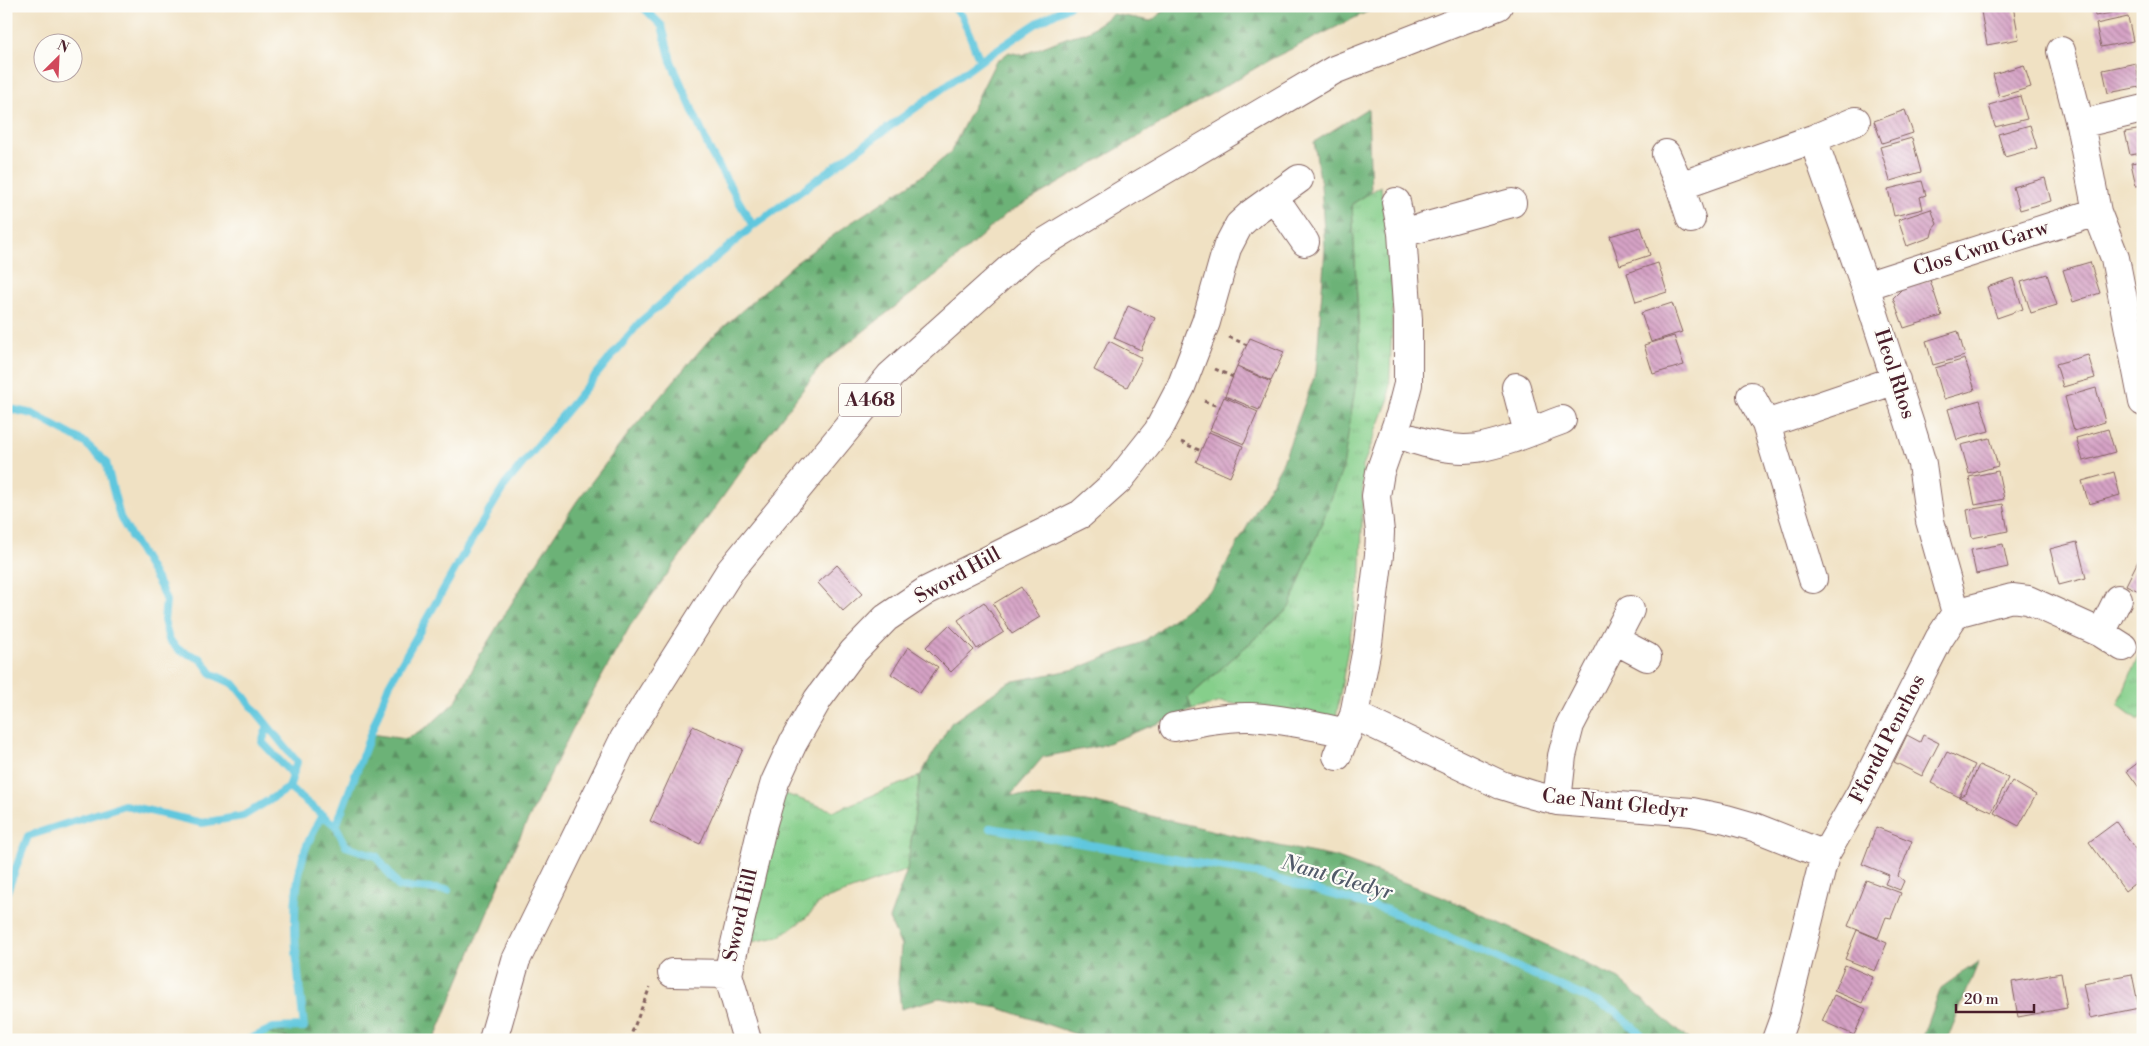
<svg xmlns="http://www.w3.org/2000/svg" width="2149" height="1046" font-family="'Libre Bodoni',serif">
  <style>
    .grass { fill: url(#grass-tufts); stroke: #68775b }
    .forest { fill: url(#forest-firs); stroke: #5b6851 }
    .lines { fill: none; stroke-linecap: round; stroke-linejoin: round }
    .stream { stroke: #61c7de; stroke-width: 8 }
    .building { fill: url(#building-back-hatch) }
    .minor-casing { stroke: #846360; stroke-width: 30 }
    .major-casing { stroke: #846360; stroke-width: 30 }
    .path { stroke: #846360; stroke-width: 3; stroke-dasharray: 4 4; stroke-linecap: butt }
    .minor { stroke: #fff; stroke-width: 28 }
    .major { stroke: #fff; stroke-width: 28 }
    .labels { text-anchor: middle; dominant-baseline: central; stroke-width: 4.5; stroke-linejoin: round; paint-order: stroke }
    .shield { fill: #fdfcf7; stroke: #806168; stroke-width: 1 }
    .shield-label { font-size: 19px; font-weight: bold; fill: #4a1f2b }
    .street-label { font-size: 20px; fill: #4a1f2b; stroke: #fdfcf7 }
    .water-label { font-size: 21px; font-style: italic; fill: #525a6a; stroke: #fdfcf7 }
  </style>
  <defs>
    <pattern id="grass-tufts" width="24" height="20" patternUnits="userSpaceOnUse" patternTransform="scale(1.25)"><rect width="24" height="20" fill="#86cf8b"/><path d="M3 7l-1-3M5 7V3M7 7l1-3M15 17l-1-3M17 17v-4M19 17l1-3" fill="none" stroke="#75b178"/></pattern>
    <pattern id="forest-firs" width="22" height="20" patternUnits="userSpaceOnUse" patternTransform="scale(1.25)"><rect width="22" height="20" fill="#6cb277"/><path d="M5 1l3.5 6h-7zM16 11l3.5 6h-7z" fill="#5b9062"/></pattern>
    <pattern id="building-back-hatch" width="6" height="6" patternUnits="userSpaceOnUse" patternTransform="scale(1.25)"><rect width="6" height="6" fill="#d6a3c6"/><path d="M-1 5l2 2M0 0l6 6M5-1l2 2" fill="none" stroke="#b084a1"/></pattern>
  </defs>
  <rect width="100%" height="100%" fill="#fdfcf7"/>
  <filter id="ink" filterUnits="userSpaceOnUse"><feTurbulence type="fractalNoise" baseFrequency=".02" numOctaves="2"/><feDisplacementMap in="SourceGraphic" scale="10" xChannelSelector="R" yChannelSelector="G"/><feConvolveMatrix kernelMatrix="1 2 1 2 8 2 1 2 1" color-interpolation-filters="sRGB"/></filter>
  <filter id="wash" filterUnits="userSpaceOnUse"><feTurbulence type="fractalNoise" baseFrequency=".0096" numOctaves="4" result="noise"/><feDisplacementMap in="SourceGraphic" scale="20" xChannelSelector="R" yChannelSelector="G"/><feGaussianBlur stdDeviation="1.12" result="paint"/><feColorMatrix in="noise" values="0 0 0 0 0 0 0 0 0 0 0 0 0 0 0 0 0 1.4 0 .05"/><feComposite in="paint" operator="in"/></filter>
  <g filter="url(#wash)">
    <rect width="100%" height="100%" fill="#f0e1c3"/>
    <path class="grass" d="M1381 186 1393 298 1389 398 1363 466 1361 573 1336 718 1221 702 1192 710 1188 698 1289 608 1360 356 1352 204Z
      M2143 644V718L2138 720 2118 705Z
      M920 776 907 870 821 901 806 918 779 937 751 942 780 792 834 811Z
      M263 1033 300 1040H248Z"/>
    <path class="forest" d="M1170 6H1379L1271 59 1006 214 950 264 824 362 753 455 630 626 572 730 515 847 434 1040H300L263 1033 273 1028 304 1027C299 970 288 910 304 853 308 840 316 827 322 815L336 825 370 734 406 739 430 725 456 701 481 653 542 554 577 501 629 433 708 341 793 265 846 226 918 179 950 153 995 63 1009 52 1022 55 1071 36 1085 33 1113 14 1151 21Z
      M1368 108 1371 192 1352 204 1360 356 1343 468 1289 608 1188 698 1192 710 1100 746 1043 757 1011 795 1087 801 1279 846 1335 857 1446 898 1619 979 1689 1040H1093L999 1008 939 998 901 1009 898 983 901 946 889 919 907 870 920 776 951 723 1009 682 1076 669 1143 642 1213 588 1283 462 1316 372 1325 248 1321 185 1314 142Z
      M1979 961 1947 1040H1922L1941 988Z"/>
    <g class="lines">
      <path class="stream" d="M642 6 662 26 671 61 711 153 753 226
        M953 6 962 16 980 61
        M6 408 33 414 84 442 106 462 120 517 160 586 166 601 164 620 169 640 179 650 201 659 212 674 234 684 297 762 289 788
        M267 728 262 742 292 774
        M336 826 389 685 471 541 505 485 640 322 753 226 980 61 1037 23 1069 6
        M990 828 1255 873 1387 910 1614 1010 1647 1040
        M6 894 28 836 124 805 202 823 243 816 289 788 336 826 346 846 376 856 399 887 448 890
        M248 1040 273 1028 304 1027C298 971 287 908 304 853 308 840 316 827 322 815"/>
    </g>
    <g id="blocks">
      <path class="building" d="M1980 6H2013L2019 39 1987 45Z
        M2093 6H2126L2127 10 2095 16Z
        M2128 17 2133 41 2101 47 2096 24Z
        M2136 63 2140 87 2108 93 2103 70Z
        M2024 65 2031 87 1999 97 1993 74Z
        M2020 96 2027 119 1995 127 1989 105Z
        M1905 110 1913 133 1882 143 1874 121Z
        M2030 125 2037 148 2005 157 1998 134Z
        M2143 129V153L2130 155 2125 132Z
        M1912 138 1921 172 1890 181 1880 147Z
        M2143 161V185L2136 186 2131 163Z
        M2045 178 2051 201 2020 210 2013 187Z
        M1922 181 1926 195 1920 197 1923 209 1894 216 1888 189Z
        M2139 202H2143V219H2142Z
        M1931 209 1937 224 1933 229 1931 237 1907 246 1898 220Z
        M1641 227 1650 255 1620 265 1610 236Z
        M2090 262 2100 293 2073 302 2063 270Z
        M1658 263 1667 292 1636 302 1627 273Z
        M2047 274 2057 305 2031 313 2021 282Z
        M2013 278 2023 309 1997 318 1987 287Z
        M1930 280 1942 316 1904 328 1893 298 1903 288Z
        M1672 303 1682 332 1651 342 1641 313Z
        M1128 306 1155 318 1141 350 1114 338Z
        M1958 331 1965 356 1933 365 1926 341Z
        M1674 336 1684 365 1653 374 1644 345Z
        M1250 338 1284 352 1271 381 1237 366Z
        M1109 341 1142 358 1127 387 1094 370Z
        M2088 355 2095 378 2063 387 2056 364Z
        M1965 359 1975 390 1944 399 1935 368Z
        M1237 367 1271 382 1259 410 1225 396Z
        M2096 388 2105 422 2074 431 2065 397Z
        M1224 397 1258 412 1244 444 1210 430Z
        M1980 400 1989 431 1957 440 1948 409Z
        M2108 429 2115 452 2083 461 2076 438Z
        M1209 432 1243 446 1230 477 1196 462Z
        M1990 438 1998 466 1969 474 1961 445Z
        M1998 471 2004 499 1975 505 1969 477Z
        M2114 472 2120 495 2089 504 2082 481Z
        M2003 504 2008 531 1972 538 1967 510Z
        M2077 542 2086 578 2059 585 2050 549Z
        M2003 544 2008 567 1976 574 1971 550Z
        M2143 551V593L2126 585Z
        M837 565 863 593 843 611 818 583Z
        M1021 587 1040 617 1012 634 993 604Z
        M984 602 1004 632 977 649 958 620Z
        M949 625 974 650 951 672 926 647Z
        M908 647 938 667 920 693 891 674Z
        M693 726 743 749 700 844 650 821Z
        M1907 735 1920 742 1923 735 1939 743 1922 776 1894 762Z
        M1947 752 1975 765 1959 797 1931 783Z
        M2143 759V793L2127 771Z
        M1979 765 2008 778 1992 812 1959 797 1966 793Z
        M2012 781 2036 795 2019 826 1994 813Z
        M2116 822 2143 860V877L2125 891 2089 842Z
        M1876 827 1912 841 1898 876 1904 881 1900 890 1885 884 1889 875 1862 864Z
        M1866 880 1901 893 1891 918 1886 917 1878 938 1848 926Z
        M1857 930 1887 943 1875 971 1845 959Z
        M1845 965 1873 977 1862 1003 1834 991Z
        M2061 973 2067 1008 2018 1017 2012 982Z
        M2132 974 2139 1008 2090 1018 2083 983Z
        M1834 995 1866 1009 1854 1035 1822 1021Z"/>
    </g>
  </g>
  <g filter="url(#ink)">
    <use href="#blocks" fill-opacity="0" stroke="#846360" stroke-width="1"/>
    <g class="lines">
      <g class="minor-casing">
        <path id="minor" d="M2061 51 2080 124 2097 212 2115 258 2143 402
          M2080 124 2143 109
          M1813 139 1865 286 1911 428 1922 464 1930 521 1956 613
          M1666 154 1680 186
          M1274 197 1305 242
          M1691 219 1680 186 1813 139 1856 121
          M1402 233 1512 203
          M1865 286 2097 212
          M1516 387 1528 433
          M1751 396 1766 424
          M1394 433C1421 442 1449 452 1477 448 1506 443 1535 430 1562 420
          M1813 579 1766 424 1896 380
          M2101 633 2118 599
          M1615 640 1647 657
          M1354 715 1501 785 1533 795 1557 801 1692 812 1726 819 1754 827 1825 855
          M1174 727C1198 722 1226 716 1251 717 1283 719 1315 726 1347 733
          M1337 756 1354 715 1368 643 1379 555 1380 532 1376 496 1380 472 1400 415 1408 384V320L1402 233 1396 202
          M1557 801 1562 756 1570 725 1630 610
          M672 973 728 974
          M747 1040 728 974 763 823 775 782 793 743 818 699 853 652 886 618 926 591 1081 514 1120 479 1158 431 1181 387 1206 322 1227 248 1239 225 1252 213 1299 179
          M1776 1040 1784 1018 1825 855 1860 794 1939 639 1956 613 2012 598 2028 600 2101 633 2123 647"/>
      </g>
      <g class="major-casing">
        <path id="major" d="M493 1040 516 960 624 739 730 571 890 376 1027 253 1129 191 1334 70 1498 6"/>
      </g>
      <path class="path" d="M1229 337 1247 345
        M1215 369 1233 377
        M1204 401 1220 407
        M1181 442 1201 451
        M629 1040 650 987"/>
      <use href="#minor" class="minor"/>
      <use href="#major" class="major"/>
    </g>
  </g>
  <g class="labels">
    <rect class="shield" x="839" y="383.5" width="62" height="33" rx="4"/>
    <g class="shield-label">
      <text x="870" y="400">A468</text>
    </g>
    <g class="street-label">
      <text transform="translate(1981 249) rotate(-18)">Clos Cwm Garw</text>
      <text transform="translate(1894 374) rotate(72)">Heol Rhos</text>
      <text transform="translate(958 576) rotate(-29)">Sword Hill</text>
      <text transform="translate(1888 739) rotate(-63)">Ffordd Penrhos</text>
      <text transform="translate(1615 804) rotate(6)">Cae Nant Gledyr</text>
      <text transform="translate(741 915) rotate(-77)">Sword Hill</text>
    </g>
    <g class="water-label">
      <text transform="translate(1337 878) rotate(16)">Nant Gledyr</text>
    </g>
  </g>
  <rect width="2149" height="1046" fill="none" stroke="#fdfcf7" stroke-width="25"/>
  <g transform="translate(58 58) rotate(24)"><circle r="24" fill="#fdfcf7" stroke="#b5a4a5"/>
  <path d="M0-4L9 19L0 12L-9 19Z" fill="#d1495b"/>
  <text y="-8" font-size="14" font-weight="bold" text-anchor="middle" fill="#4a1f2b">N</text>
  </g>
  <path d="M1956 1004v8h78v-8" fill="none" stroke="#4a1f2b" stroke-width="2.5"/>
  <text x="1964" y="1004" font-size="15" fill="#4a1f2b" stroke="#fdfcf7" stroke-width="4" paint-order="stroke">20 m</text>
</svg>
